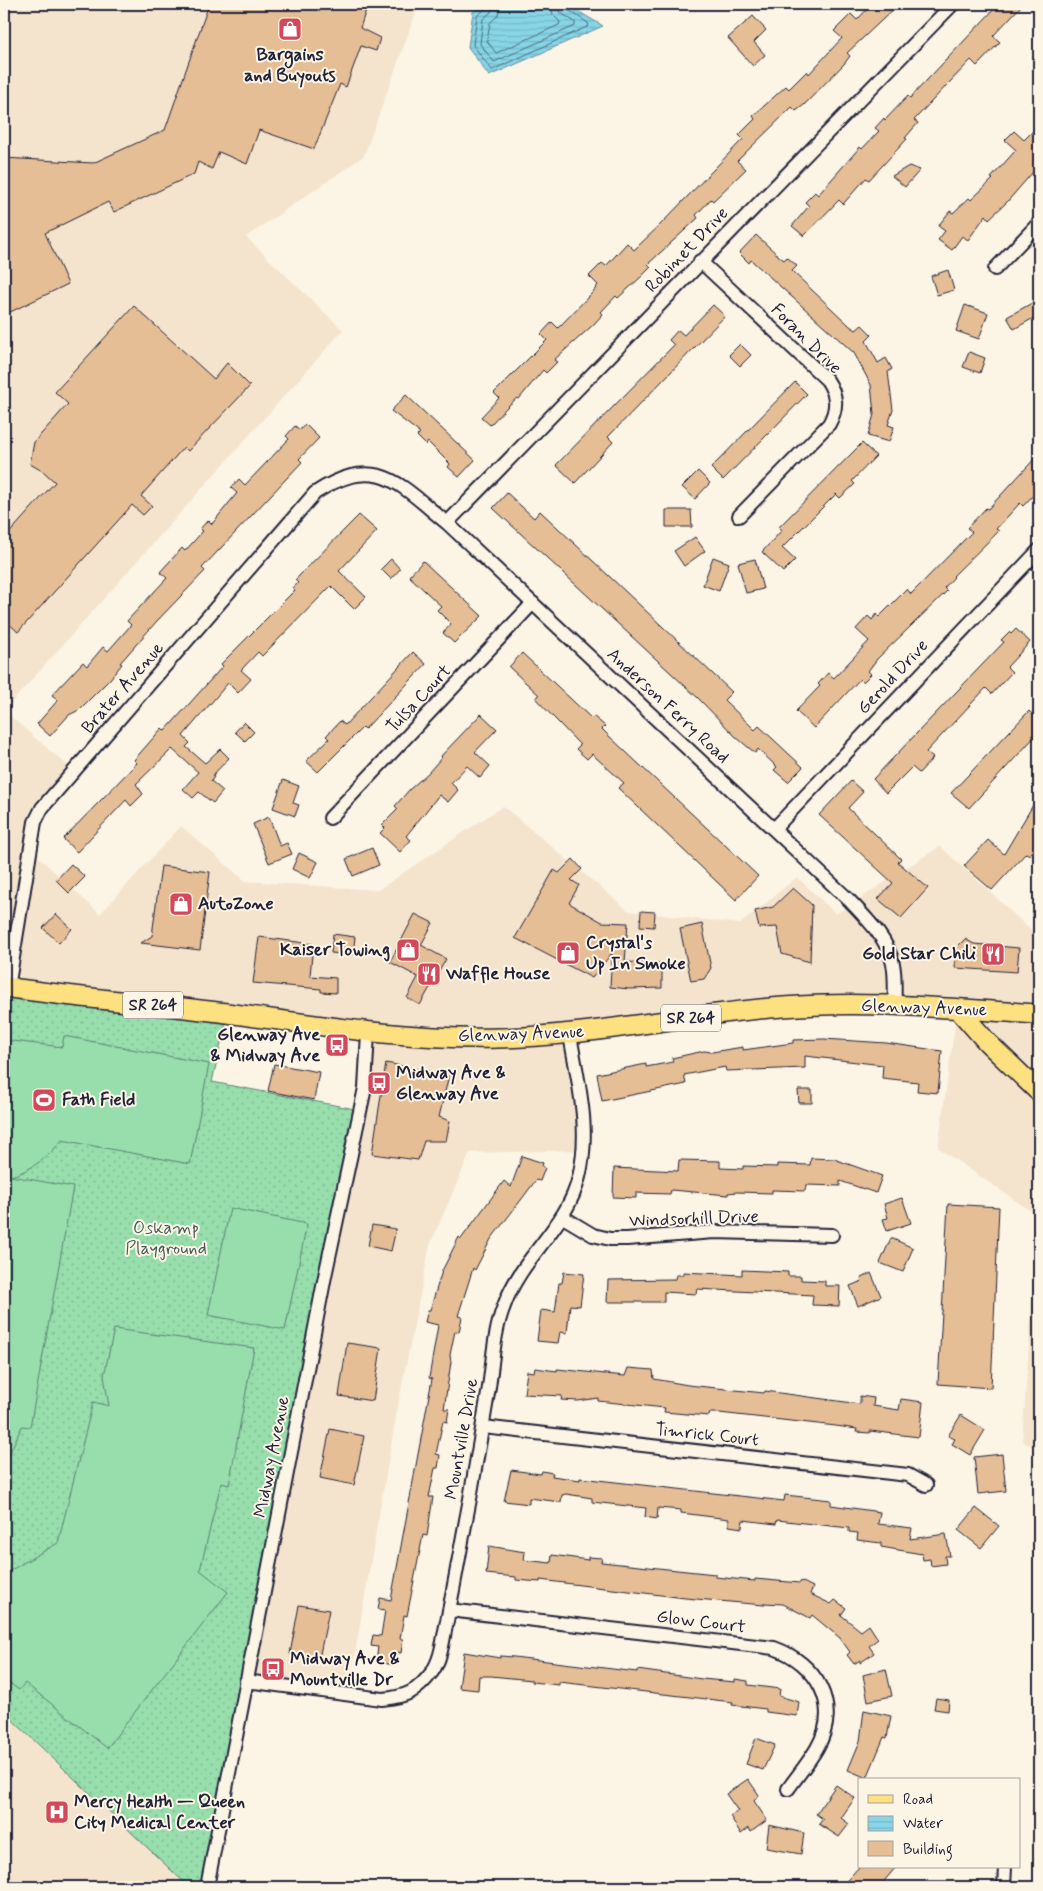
<svg xmlns="http://www.w3.org/2000/svg" width="1043" height="1891" font-family="Mynerve,sans-serif">
  <style>
    .built { fill: #f5e4cd }
    .grass { fill: url(#grass-dots); stroke: #5c8074 }
    .garden { fill: #97deac; stroke: #5c8074 }
    .water { fill: url(#water-rules); stroke: #5f8da2 }
    .lines { fill: none; stroke-linecap: round; stroke-linejoin: round }
    .shore { stroke: #4a6a7f; stroke-width: 1 }
    .building { fill: #e5be96; stroke: #22223b }
    .street-casing { stroke: #22223b; stroke-width: 16 }
    .primary-casing { stroke: #22223b; stroke-width: 22 }
    .street { stroke: #fcf5e5; stroke-width: 12 }
    .primary { stroke: #fde080; stroke-width: 19 }
    .labels { text-anchor: middle; dominant-baseline: central; stroke-width: 4; stroke-linejoin: round; paint-order: stroke }
    .shield { fill: #fcf5e5; stroke: #63616e; stroke-width: 1 }
    .shield-label { font-size: 16px; font-weight: bold; fill: #22223b }
    .poi-label { font-size: 18px; font-weight: bold; fill: #22223b; stroke: #fcf5e5; text-anchor: start }
    .street-label { font-size: 18px; fill: #22223b; stroke: #fcf5e5 }
    .park-label { font-size: 18px; fill: #455a5d; stroke: #fcf5e5 }
  </style>
  <defs>
    <pattern id="grass-dots" width="8" height="8" patternUnits="userSpaceOnUse" patternTransform="scale(1.25)"><rect width="8" height="8" fill="#97deac"/><path d="M2 2h.1M6 6h.1" fill="none" stroke="#82be95" stroke-width="1.8" stroke-linecap="round"/></pattern>
    <pattern id="water-rules" width="6" height="5" patternUnits="userSpaceOnUse" patternTransform="scale(1.25)"><rect width="6" height="5" fill="#87d5e6"/><path d="M0 2.5h6" fill="none" stroke="#74b7c6"/></pattern>
  </defs>
  <rect width="100%" height="100%" fill="#fcf5e5"/>
  <filter id="ink" filterUnits="userSpaceOnUse"><feTurbulence type="fractalNoise" baseFrequency=".02" numOctaves="2"/><feDisplacementMap in="SourceGraphic" scale="10" xChannelSelector="R" yChannelSelector="G"/><feConvolveMatrix kernelMatrix="1 2 1 2 8 2 1 2 1" color-interpolation-filters="sRGB"/></filter>
  <g filter="url(#ink)">
    <path class="built" d="M4 4H419L364 156 246 237 343 330 4 711Z
      M4 711 73 770 49 798 31 850 100 914 181 826 245 881 378 890 503 806 629 911 740 924 797 877 836 914 940 846 1032 931H1039V1450L1022 1441 1038 1216 938 1148 957 1009 826 1005 571 1035 584 1150 470 1153 430 1245 397 1411 348 1694 246 1681 360 1110 368 1033 4 987Z
      M4 1712 148 1847 189 1887H4Z"/>
    <path class="grass" d="M4 987 228 1013 212 1082 360 1110 207 1887H189L4 1712Z"/>
    <path class="garden" d="M64 1036 209 1064 190 1164 62 1140C50 1156 30 1171 11 1176L73 1187 30 1427 22 1426 4 1465V1040L62 1047Z
      M230 1208 307 1224 285 1330 208 1315Z
      M114 1329 254 1348 229 1485 221 1483 200 1570 228 1592 107 1748 25 1683 19 1690 4 1679V1574L58 1543 93 1402 109 1406 104 1376Z"/>
    <path class="water" d="M484 4H566L603 26 489 76 468 47 473 12Z"/>
    <g class="lines">
      <path class="shore" d="M487 4 485 9 477 16 473 45 492 70 589 26 588 23 567 9 565 4
        M493 4 491 12 483 19 480 44 494 62 575 26V22L561 13 558 4
        M501 4 498 15 490 23 487 41 496 53 559 25 560 22 553 15 551 4"/>
    </g>
    <path class="building" d="M209 4H368L360 28 380 38 376 51 361 46 346 87 340 84 314 149 259 130 247 164 219 152 212 169 198 162 194 174 114 212 108 202 45 233 68 284 4 315V158L93 163 165 130Z
      M872 4H899L847 53 850 56 844 64 804 105 796 111 792 107 737 161 746 169 713 201 711 199 696 215 698 218 648 264 651 267 641 277 618 298 616 296 601 312 603 314 593 325 554 360 557 362 546 373 543 370 519 399 517 398 508 406 490 425 481 417 499 398 494 393 547 340 541 334 552 322 558 328 593 292 598 285 589 276 602 263 606 266 627 243 634 250 660 225 743 139 739 135 755 119 753 116 786 86 789 89 807 71 809 74 842 38 834 31 851 14 857 20Z
      M999 4H1023L993 36 1000 42 977 66 971 60 948 84 914 120 918 123 905 138 907 139 869 180 866 178 843 204 839 200 804 236 792 226 809 206 805 202 815 192 818 195 860 147 862 149 879 131 875 128 884 118 885 120 908 96 910 98Z
      M753 16 766 30 754 42 765 55 753 66 728 38Z
      M1039 125V165L1007 202 989 219 986 215 968 240 962 236 952 250 938 240 945 231 938 226 950 211 953 213 969 198 971 200 993 179 991 178 1016 150 1005 140 1014 131 1024 140Z
      M909 166 920 170 905 187 892 176Z
      M756 235 780 257 784 260 787 257 797 266 792 271 850 326 856 330 862 325 872 335 866 341 878 363 886 358 892 369 888 372 893 410 888 425 894 427 889 442 868 436 874 414 871 385 854 353 751 260 749 263 739 253Z
      M948 270 954 290 937 295 931 276Z
      M1039 299V315L1014 329 1007 317Z
      M713 305 725 316 608 437 613 442 575 483 556 465 674 345 669 340 678 330 684 335Z
      M965 305 988 313 979 339 956 331Z
      M134 306 214 379 227 363 250 386 188 451 184 447 141 496 152 506 143 515 132 505 18 632 4 619V539L55 482 44 472 30 464 34 442 68 404 55 392Z
      M740 344 751 355 740 366 729 355Z
      M969 352 985 358 980 373 963 367Z
      M795 382 807 394 723 480 711 468Z
      M406 395 475 460 459 477 448 467 450 464 428 442 426 445 417 436 420 433 391 411Z
      M305 424 319 438 299 459 302 462 202 568 205 571 156 622 120 663 122 664 110 679 79 710 69 715 50 736 37 724 58 700 52 695 83 662 87 666 103 647 108 651 131 625 127 621 167 578 160 572 182 548 185 551 203 531 200 529 208 520 212 524 237 493 231 488 239 479 245 485 289 439 286 436 295 426 300 430Z
      M862 443 876 456 852 481 855 484 840 498 836 494 782 548 795 560 783 572 762 552 782 530 779 527Z
      M1039 454V489L1023 506 1020 503 996 529 999 531 953 576 954 577 944 588 947 591 877 659 868 671 871 674 863 682 860 679 814 728 796 711 820 686 818 684 828 673 834 678 869 641 856 629 868 616 872 620 877 614 879 617 907 589 911 594 972 532 967 528 986 508 988 509Z
      M698 471 710 483 695 499 682 487Z
      M507 493 534 518 540 511 732 692 724 700 755 730 759 726 803 767 788 782 774 770 777 767 758 749 755 753 736 737 698 698 493 508Z
      M666 510H691L692 527H666Z
      M359 515 377 531 339 571 366 597 354 609 331 586 262 656 258 652 241 670 251 679 238 693 228 683 183 736 190 743 186 747 205 763 220 749 229 758 212 776 214 777 211 781 223 791 213 803 199 792 193 798 183 789 198 772 172 749 136 784 143 794 131 806 126 800 77 852 63 839 137 763 134 760 162 728 165 731 223 666 221 664 295 590 293 588 298 583 295 580Z
      M695 537 705 551 684 566 674 551Z
      M713 557 729 563 719 591 703 585Z
      M391 559 400 569 391 579 381 569Z
      M755 559 763 589 746 593 738 563Z
      M423 561 482 616 454 643 443 633 451 624 437 610 441 606 409 576Z
      M1016 629 1030 642 1007 667 1012 672 992 694 986 688 926 752 933 758 919 773 912 767 886 793 873 779 1004 642 1001 640 1009 632 1011 634Z
      M413 652 426 664 365 729 363 727 318 772 306 761 329 739 326 736 340 721 345 725Z
      M522 653 591 718 593 716 605 726 602 729 609 736 758 876 736 900 618 788 624 783 592 754 587 759 576 749 580 745 536 699 539 695 509 667Z
      M1029 711 1039 720V732L969 808 951 793Z
      M481 714 497 729 475 752 490 766 480 778 467 766 451 783 458 790 448 802 439 795 406 836 411 840 400 852 380 833 385 828 382 825 398 809 395 806 410 789 428 773 442 757 441 756Z
      M244 722 254 732 245 741 235 732Z
      M283 780 299 786 293 803 299 805 295 816 273 808Z
      M851 781 863 792 848 808 901 859 898 862 928 888 901 918 878 899 893 883 819 815Z
      M1039 795V839L1030 855 1026 853 992 890 964 866 988 840 1004 854Z
      M269 817 280 846 287 843 292 854 269 863 253 824Z
      M372 848 379 865 353 876 346 859Z
      M299 853 318 862 310 878 292 869Z
      M573 859 582 869 571 880 579 885 569 903 602 922 628 923 625 962 662 963V988L629 989 610 987 612 953 592 978 515 938 554 870 559 873Z
      M71 864 85 877 69 893 56 880Z
      M161 866 210 872 200 950 141 943 152 936Z
      M793 888 812 905 810 962 782 954 777 927 759 928 755 911 773 907Z
      M641 911 655 912 654 927 640 926Z
      M56 914 72 929 59 943 43 928Z
      M415 914 433 923 421 945 446 959 420 1005 407 998 418 977 390 962Z
      M702 924 711 968 704 979 691 981 680 929Z
      M333 934 355 937 353 955 331 953Z
      M259 937 313 944 310 976 336 978V993L321 992V989L253 983Z
      M965 939 974 944 1019 948 1017 972 955 968 956 948Z
      M824 1039 886 1043 942 1051 938 1093 917 1091 918 1082 882 1078 883 1065 805 1056V1068L726 1071 725 1067 684 1075 686 1084 602 1101 597 1074 646 1064V1067L673 1062 672 1058 704 1051 712 1052 743 1047V1050L793 1043V1040Z
      M386 1063 449 1075 439 1117 450 1121 446 1141H424L418 1160 372 1154Z
      M274 1064 319 1072 314 1100 268 1091Z
      M798 1090H812V1103H799Z
      M522 1156 543 1163 542 1166 545 1168 540 1181 536 1180 518 1204 491 1239 475 1270 473 1268 458 1316 462 1317 459 1332 455 1331 450 1355 451 1362 444 1409H449L447 1422 443 1421 436 1454 440 1455 438 1468H435L429 1497H433L427 1536 423 1535 407 1616 404 1615 400 1639H403L401 1653 397 1652 395 1665 376 1662 378 1647 371 1646 373 1635 381 1636 385 1610 378 1609 380 1598 391 1600 432 1379 429 1378 438 1325 425 1322 428 1310H430L442 1271 459 1237 461 1239 504 1181 511 1187Z
      M811 1158 834 1159 882 1176 876 1193 840 1181V1186L806 1185 805 1191 772 1190V1193L737 1192 728 1193V1195L671 1190 670 1194 636 1193V1198L613 1197 614 1168 678 1171 679 1160 720 1161V1168L743 1169V1166L777 1167V1164L810 1165Z
      M902 1198 911 1223 887 1231 883 1219 888 1218 884 1204Z
      M948 1204 999 1207 991 1388 938 1384Z
      M372 1225 396 1229 391 1251 368 1246Z
      M891 1238 913 1248 903 1272 880 1263Z
      M742 1270 788 1272V1276H801V1280L825 1281V1286H840L839 1306 812 1305 813 1295 697 1289 696 1294 664 1292V1302H607L608 1280 675 1279 676 1275H683V1272L742 1275Z
      M564 1272 584 1274 580 1306 570 1305 567 1333 560 1332 558 1343 537 1341 541 1310 555 1312 559 1283H562Z
      M871 1273 881 1296 858 1306 850 1286 862 1281 861 1278Z
      M347 1343 381 1348 373 1401 339 1396Z
      M535 1368 557 1371V1369L625 1376 628 1368 653 1370 654 1379 688 1385 764 1393 765 1391 860 1404V1396L874 1398 873 1406 899 1410 901 1399 923 1402 919 1437 870 1431V1433L856 1432 857 1429 836 1426 719 1413H710L709 1416 664 1412 665 1408 598 1401V1398L578 1401 561 1400 562 1396 524 1394 527 1371 534 1372Z
      M961 1415 985 1430 970 1455 952 1444 955 1439 948 1436Z
      M330 1429 364 1436 354 1485 320 1478Z
      M1002 1454 1006 1491 978 1494 974 1457Z
      M511 1470 541 1474 542 1471 553 1473 552 1476 580 1480V1478L784 1501 785 1495 831 1500V1505L880 1512 878 1524 912 1528 910 1539 946 1534 950 1556H945L946 1564 931 1566 930 1559 923 1560 922 1554 881 1547V1543L857 1540 858 1533 849 1532V1528L777 1520 776 1524 743 1520 742 1528 729 1526V1519L681 1513V1510L658 1508 657 1519 645 1517 646 1508 592 1502V1498L566 1494 562 1495 561 1502 529 1498V1504L504 1501Z
      M976 1508 999 1526 981 1548 958 1530Z
      M489 1546 525 1552 524 1560 551 1563 552 1555 588 1560V1557L602 1558 601 1562 715 1574V1577L755 1581V1579L800 1583 801 1581 813 1587 810 1594 831 1604 835 1600 846 1608 841 1615 861 1631 869 1625 878 1639 869 1646 874 1653 860 1663V1660L854 1664 847 1655 850 1652 840 1638 812 1615 810 1618 783 1604 764 1603V1605L685 1598 540 1580V1582L516 1580V1577L486 1574Z
      M299 1605 329 1610 319 1659 290 1654Z
      M464 1652 500 1658V1656L514 1657 637 1672V1670L702 1679 735 1682V1679L748 1681V1685L780 1689 779 1696 799 1702 797 1716 766 1712V1709L732 1705 733 1702 559 1682V1685L532 1682V1680L491 1676H479L478 1690 459 1688Z
      M886 1669 892 1696 868 1701 863 1675Z
      M936 1698 949 1700 948 1711 934 1709Z
      M864 1710 891 1716 887 1738 884 1737 867 1778 848 1770 860 1741Z
      M756 1738 775 1745 763 1770 746 1764Z
      M748 1779 759 1795 754 1801 767 1820 751 1832 749 1828 741 1834 730 1816 738 1811 726 1794Z
      M836 1785 855 1798 841 1818 849 1824 839 1837 819 1824 823 1819 816 1814Z
      M769 1825 804 1833 801 1854 766 1848Z
      M859 1867H896L879 1887H841Z"/>
    <g class="lines">
      <g class="street-casing">
        <path id="street" d="M700 261 827 380C837 395 838 408 829 424L739 516
          M995 269 1039 223
          M447 523 953 4
          M330 818 533 603
          M774 829 1039 550
          M8 988 35 822 42 808 315 493C377 453 398 483 447 523L849 900C866 918 888 939 893 964 896 977 894 993 895 1007
          M563 1217 593 1235 610 1239H627L714 1232 832 1235
          M483 1427 908 1475 926 1485
          M449 1610 774 1648C816 1663 842 1705 817 1748 809 1762 798 1775 788 1789
          M246 1681 382 1699C406 1697 417 1692 432 1672 442 1658 443 1638 447 1621 455 1581 462 1540 470 1499 476 1462 483 1425 489 1387 493 1360 494 1331 504 1306 522 1255 567 1228 579 1177 591 1129 578 1082 570 1035
          M207 1887 325 1276 365 1088 368 1033
          M1004 1887 1005 1867"/>
      </g>
      <g class="primary-casing">
        <path id="primary" d="M4 987C78 998 153 1004 227 1013 318 1025 405 1040 498 1038 594 1036 687 1014 783 1007 868 1000 954 1009 1039 1014
          M958 1009 987 1042 1039 1092"/>
      </g>
      <use href="#street" class="street"/>
      <use href="#primary" class="primary"/>
    </g>
  </g>
  <defs>
    <g id="shop-square" transform="scale(1.25)"><rect x="-9" y="-9" width="18" height="18" rx="4" fill="#d1495b" stroke="#fcf5e5"/><path d="M-5-2.5h2.3a2.7 3.5 0 0 1 5.4 0H5L5.5 6h-11ZM-1.5-2.5h3a1.5 2.3 0 0 0-3 0Z" fill="#fff"/></g>
    <g id="restaurant-square" transform="scale(1.25)"><rect x="-9" y="-9" width="18" height="18" rx="4" fill="#d1495b" stroke="#fcf5e5"/><path d="M-5-6h1v4h1v-4h1v4h1v-4h1v5L-1.5 .5V6h-2V.5L-5-1ZM5-6V6H3V1.5H1.5Q1.5-4 5-6Z" fill="#fff"/></g>
    <g id="bus-square" transform="scale(1.25)"><rect x="-9" y="-9" width="18" height="18" rx="4" fill="#d1495b" stroke="#fcf5e5"/><path d="M-5-6H5V4H4V6H2V4H-2V6H-4V4H-5ZM-3.5-4V0h7V-4ZM-3.5 1.2v1.5H-2V1.2ZM2 1.2v1.5H3.5V1.2Z" fill="#fff"/></g>
    <g id="stadium-square" transform="scale(1.25)"><rect x="-9" y="-9" width="18" height="18" rx="4" fill="#d1495b" stroke="#fcf5e5"/><path d="M0-5a6.5 5 0 1 0 0 10a6.5 5 0 1 0 0-10ZM-3.5-1.8h7v3.6h-7Z" fill="#fff"/></g>
    <g id="hospital-square" transform="scale(1.25)"><rect x="-9" y="-9" width="18" height="18" rx="4" fill="#d1495b" stroke="#fcf5e5"/><path d="M-5-5h3v3.5h4V-5h3V5h-3V1.5h-4V5h-3Z" fill="#fff"/></g>
  </defs>
  <g fill-rule="evenodd">
    <use href="#shop-square" x="290" y="29"/>
    <use href="#shop-square" x="181" y="904"/>
    <use href="#shop-square" x="408" y="950"/>
    <use href="#shop-square" x="568" y="953"/>
    <use href="#restaurant-square" x="993" y="954"/>
    <use href="#restaurant-square" x="429" y="974"/>
    <use href="#bus-square" x="337" y="1045"/>
    <use href="#bus-square" x="379" y="1083"/>
    <use href="#stadium-square" x="44" y="1100"/>
    <use href="#bus-square" x="273" y="1669"/>
    <use href="#hospital-square" x="57" y="1812"/>
  </g>
  <g class="labels">
    <g class="shield">
      <rect x="123" y="991.5" width="60" height="27" rx="4"/>
      <rect x="661" y="1004.5" width="60" height="27" rx="4"/>
    </g>
    <g class="shield-label">
      <text x="153" y="1005">SR 264</text>
      <text x="691" y="1018">SR 264</text>
    </g>
    <g class="poi-label">
      <text x="290" y="55" text-anchor="middle">Bargains<tspan x="290" dy="21">and Buyouts</tspan></text>
      <text x="198" y="904">AutoZone</text>
      <text x="586" y="943">Crystal's<tspan x="586" dy="21">Up In Smoke</tspan></text>
      <text x="390" y="950" text-anchor="end">Kaiser Towing</text>
      <text x="976" y="954" text-anchor="end">Gold Star Chili</text>
      <text x="446" y="974">Waffle House</text>
      <text x="320" y="1035" text-anchor="end">Glenway Ave<tspan x="320" dy="21">&amp; Midway Ave</tspan></text>
      <text x="396" y="1073">Midway Ave &amp;<tspan x="396" dy="21">Glenway Ave</tspan></text>
      <text x="62" y="1100">Fath Field</text>
      <text x="290" y="1659">Midway Ave &amp;<tspan x="290" dy="21">Mountville Dr</tspan></text>
      <text x="74" y="1802">Mercy Health — Queen<tspan x="74" dy="21">City Medical Center</tspan></text>
    </g>
    <g class="street-label">
      <text transform="translate(687 250) rotate(-46)">Robinet Drive</text>
      <text transform="translate(806 339) rotate(45)">Foran Drive</text>
      <text transform="translate(893 677) rotate(-47)">Gerold Drive</text>
      <text transform="translate(123 688) rotate(-49)">Brater Avenue</text>
      <text transform="translate(419 699) rotate(-47)">Tulsa Court</text>
      <text transform="translate(668 706) rotate(43)">Anderson Ferry Road</text>
      <text transform="translate(924 1008) rotate(2)">Glenway Avenue</text>
      <text transform="translate(521 1034) rotate(-2)">Glenway Avenue</text>
      <text transform="translate(694 1219) rotate(-2)">Windsorhill Drive</text>
      <text transform="translate(707 1435) rotate(6)">Timrick Court</text>
      <text transform="translate(462 1439) rotate(-80)">Mountville Drive</text>
      <text transform="translate(272 1457) rotate(-79)">Midway Avenue</text>
      <text transform="translate(701 1622) rotate(7)">Glow Court</text>
    </g>
    <g class="park-label">
      <text x="166" y="1228">Oskamp<tspan x="166" dy="21">Playground</tspan></text>
    </g>
  </g>
  <rect width="1043" height="1891" fill="none" stroke="#fcf5e5" stroke-width="20"/>
  <rect x="10" y="10" width="1023" height="1871" fill="none" stroke="#22223b" stroke-width="2" filter="url(#ink)"/>
  <rect x="858" y="1778" width="162" height="90" fill="#fcf5e5" stroke="#a5a1a1"/>
  <rect x="868" y="1795" width="25" height="8" fill="#fde080" stroke="#a5a1a1"/>
  <text x="903" y="1804" font-size="15" fill="#22223b">Road</text>
  <rect x="868" y="1816" width="25" height="15" fill="url(#water-rules)" stroke="#a5a1a1"/>
  <text x="903" y="1828" font-size="15" fill="#22223b">Water</text>
  <rect x="868" y="1841" width="25" height="15" fill="#e5be96" stroke="#a5a1a1"/>
  <text x="903" y="1854" font-size="15" fill="#22223b">Building</text>
</svg>
